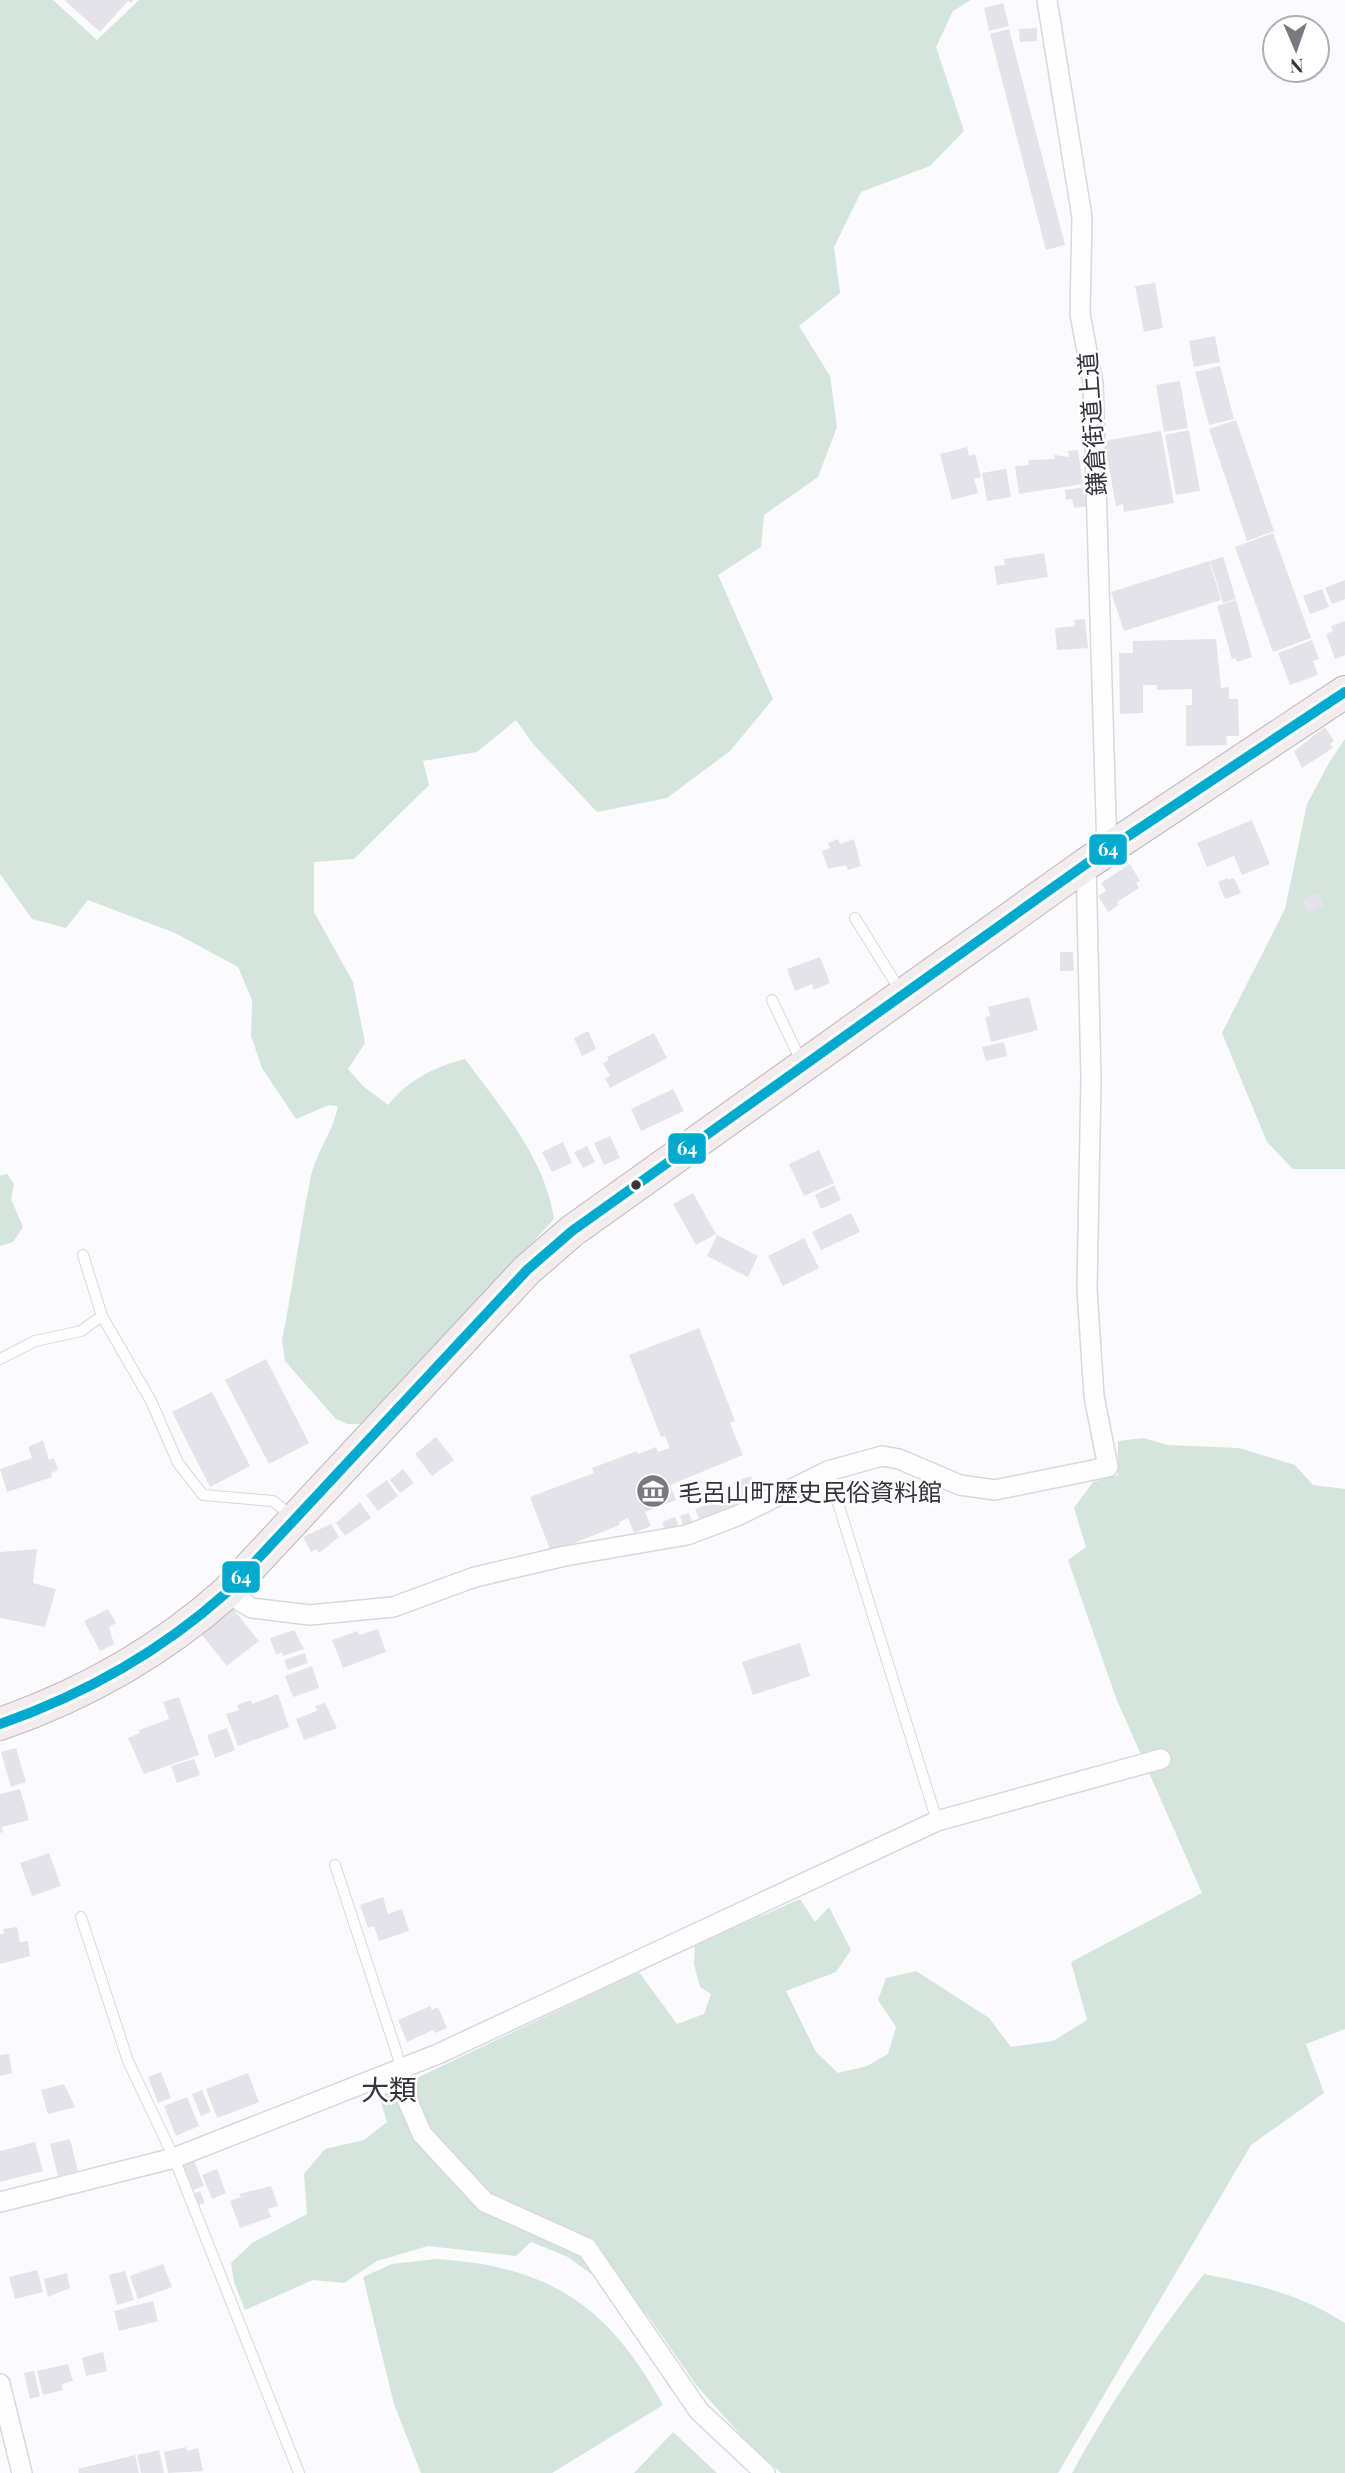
<svg xmlns="http://www.w3.org/2000/svg" width="1345" height="2473" font-family="'Playfair Display','Noto Sans JP',serif">
  <style>
    .green { fill: #d4e5dd }
    .building { fill: #e5e3ea }
    .lines { fill: none; stroke-linecap: round; stroke-linejoin: round }
    .lane-casing { stroke: #dad7de; stroke-width: 12 }
    .street-casing { stroke: #dad7de; stroke-width: 22 }
    .primary-casing { stroke: #c1b5ba; stroke-width: 34 }
    .lane { stroke: #fefeff; stroke-width: 10 }
    .street { stroke: #fefeff; stroke-width: 19 }
    .primary { stroke: #f2ecee; stroke-width: 32 }
    .bus-1-casing { stroke: #fff; stroke-width: 16 }
    .bus-1 { stroke: #00a9ce; stroke-width: 10 }
    .bus-dot { fill: #36333d; stroke: #fff; stroke-width: 2.5 }
    .labels { text-anchor: middle; dominant-baseline: central; stroke-width: 5; stroke-linejoin: round; paint-order: stroke }
    .street-label { font-size: 24px; fill: #36333d; stroke: #fff }
    .poi-label { font-size: 24px; fill: #36333d; stroke: #fff; text-anchor: start }
    .quarter-label { font-size: 28px; fill: #36333d; stroke: #fff }
    .line-badge { stroke: #fff; stroke-width: 2.5 }
    .badge-label { font-size: 19px; text-anchor: middle; font-weight: bold; fill: #fff }
  </style>
  <rect width="100%" height="100%" fill="#fbfafd"/>
  <path class="green" d="M0 0H53L97 40 139 0H971L953 11 936 47 964 131 930 166 861 192 834 247 840 293 799 326 830 376 837 427 818 477 764 515 761 547 718 575 773 699 730 751 667 798 597 812 533 744 516 720 477 752 423 761 429 785 354 859 314 862V912L353 982 365 1043 348 1069 363 1086 388 1105C410 1079 432 1068 465 1059 501 1108 545 1158 554 1219L366 1424H348L336 1419 285 1361 282 1340C293 1287 299 1234 310 1181 315 1153 333 1133 338 1106L329 1105 296 1119 262 1068 251 1036 252 1000 238 967 175 933 88 900 66 928 32 919 0 874Z
    M1345 739V1169H1293L1267 1142 1222 1033 1285 909 1307 804 1330 761Z
    M7 1174 14 1184 11 1199 23 1227 13 1242 0 1246V1176Z
    M1143 1438 1168 1445 1239 1448 1295 1465 1313 1485 1345 1489V2029L1306 2044 1324 2093 1251 2145 1058 2473H781L747 2442 697 2386 648 2316 568 2257 531 2242 516 2256 428 2246 377 2261 344 2283 313 2280 245 2310 234 2282 231 2263 252 2243 307 2214 304 2174 325 2149 364 2140 387 2122 379 2096 639 1972 677 2024 704 2014 711 1994 700 1987 694 1964 695 1945 800 1899 815 1922 829 1907 851 1950 836 1972 786 1991 816 2052 838 2073 867 2066 888 2054 896 2027 878 2000 886 1978 916 1971 989 2018 1011 2047 1053 2041 1087 2020 1071 1962 1202 1893 1116 1698 1068 1560 1086 1547 1074 1508 1093 1482 1118 1475V1441Z
    M436 2259C550 2266 609 2306 663 2405L552 2473H421L394 2404 363 2277 392 2264Z
    M1204 2274C1258 2285 1298 2293 1345 2323V2473H1072C1110 2403 1155 2337 1204 2274Z
    M673 2432 717 2473H634Z"/>
  <path class="building" d="M64 0H133L131 3 128 1 100 32Z
    M1003 3 1009 26 989 31 984 8Z
    M1037 28V41L1020 42 1019 29Z
    M1009 29 1065 245 1046 250 990 34Z
    M1155 283 1163 328 1144 332 1135 286Z
    M1215 336 1220 362 1194 367 1189 341Z
    M1220 366 1234 419 1209 425 1195 372Z
    M1180 381 1188 428 1164 432 1156 385Z
    M1236 420 1274 531 1247 541 1209 429Z
    M1189 430 1200 491 1176 495 1165 435Z
    M1161 431 1174 503 1124 512 1123 504 1116 506 1104 441Z
    M967 447 969 456 975 454 981 477 974 479 978 493 952 500 940 454Z
    M1078 450 1083 484 1019 494 1015 466 1029 465 1028 460 1055 459 1054 455 1069 457 1068 451Z
    M1006 469 1011 497 987 501 982 473Z
    M1087 487 1090 506 1074 508 1072 499 1066 500 1065 490Z
    M1273 533 1311 638 1273 652 1235 547Z
    M1044 553 1048 577 997 585 994 566 1005 565 1004 559Z
    M1223 557 1236 599 1223 603 1210 561Z
    M1209 561 1221 600 1124 631 1111 592Z
    M1345 580V599L1332 604 1325 588Z
    M1322 589 1329 607 1310 614 1303 596Z
    M1236 600 1252 657 1237 662 1236 658 1232 659 1217 606Z
    M1085 619 1088 648 1057 650 1055 628 1075 626 1074 620Z
    M1345 621V655L1335 659 1326 634 1333 631 1331 626Z
    M1216 639 1221 688 1229 687V699H1238L1239 736H1226L1227 745 1186 746V705H1192V689L1157 690V685H1143V713L1120 714 1119 653H1133V641Z
    M1312 640 1319 659 1313 661 1318 675 1290 685 1278 653Z
    M1325 727 1334 741 1330 744 1333 748 1302 768 1294 751Z
    M1252 820 1270 864 1242 875 1234 856 1207 867 1197 843Z
    M838 839 840 844 854 839 861 866 848 870 846 865 828 869 822 851 830 848 828 843Z
    M1130 864 1140 881 1136 883 1139 888 1117 902 1119 905 1108 912 1098 896 1106 891 1101 883Z
    M1227 878 1228 880 1234 878 1241 893 1225 899 1218 882Z
    M1318 893 1324 906 1308 913 1302 900Z
    M1060 952H1073L1074 971H1060Z
    M820 957 830 983 814 990 812 984 795 991 787 969Z
    M1029 997 1038 1030 991 1042 985 1017 990 1016 988 1007Z
    M588 1031 596 1049 582 1056 574 1038Z
    M654 1033 667 1058 610 1088 605 1078 610 1076 603 1063 609 1060 607 1057Z
    M1004 1042 1007 1056 986 1061 982 1047Z
    M673 1089 684 1111 641 1131 631 1109Z
    M610 1136 620 1158 604 1165 594 1143Z
    M563 1142 572 1163 552 1172 542 1152Z
    M587 1146 595 1162 583 1168 574 1152Z
    M819 1150 834 1183 804 1196 789 1164Z
    M834 1185 841 1200 821 1209 815 1195Z
    M693 1193 716 1234 696 1245 673 1204Z
    M851 1213 860 1232 821 1250 812 1232Z
    M717 1235 758 1256 748 1277 707 1256Z
    M804 1238 819 1268 783 1286 768 1256Z
    M699 1328 735 1421 730 1423 743 1455 670 1485 676 1500 645 1512 651 1526 634 1533 628 1518 619 1522 620 1525 551 1552 530 1497 594 1473 592 1468 637 1451 638 1454 656 1447 658 1452 670 1448 665 1436 661 1437 629 1355Z
    M266 1359 309 1443 269 1464 225 1380Z
    M212 1392 250 1466 210 1487 172 1412Z
    M436 1437 454 1460 432 1476 415 1454Z
    M43 1440 49 1460 54 1458 58 1470 51 1473 52 1477 7 1492 0 1469 32 1458 28 1447Z
    M403 1469 414 1483 400 1493 390 1480Z
    M751 1476 760 1499 742 1505 733 1482Z
    M387 1480 398 1496 378 1511 366 1495Z
    M732 1495 737 1509 701 1523 695 1509Z
    M360 1502 371 1518 345 1536 336 1523Z
    M689 1513 692 1522 683 1525 680 1516Z
    M675 1517 678 1525 665 1530 662 1522Z
    M331 1524 339 1537 319 1553 317 1549 311 1552 303 1537Z
    M37 1549 33 1583 56 1589 45 1627 0 1618V1552Z
    M108 1609 116 1623 109 1627 114 1644 100 1651 84 1621Z
    M233 1609 259 1641 227 1666 201 1634Z
    M378 1629 386 1652 343 1668 332 1640 358 1631 359 1635Z
    M294 1630 304 1649 283 1656 282 1652 276 1655 270 1638Z
    M800 1643 810 1676 753 1695 742 1662Z
    M305 1653 308 1663 288 1670 284 1660Z
    M312 1666 319 1688 293 1697 285 1676Z
    M278 1694 289 1727 238 1746 226 1714 239 1710 237 1705 251 1700 252 1704Z
    M179 1697 199 1755 144 1774 128 1738 140 1733 139 1730 169 1719 163 1702Z
    M325 1703 337 1728 304 1740 296 1719 317 1711 315 1706Z
    M227 1728 235 1750 215 1758 207 1735Z
    M16 1748 26 1782 11 1787 1 1752Z
    M194 1759 200 1775 177 1783 171 1766Z
    M20 1789 29 1820 2 1827 3 1832 0 1833V1794Z
    M49 1853 61 1886 32 1896 20 1863Z
    M383 1897 388 1914 402 1909 409 1931 379 1941 374 1926 368 1928 360 1905Z
    M17 1927 20 1942 28 1941 30 1956 0 1964V1934H4L3 1929Z
    M430 2006 432 2010 438 2007 447 2028 435 2033 433 2030 407 2042 398 2020Z
    M9 2054 12 2073 0 2076V2055Z
    M161 2072 171 2098 158 2103 148 2077Z
    M248 2073 259 2102 217 2118 206 2089Z
    M64 2084 75 2107 48 2114 41 2090Z
    M202 2090 211 2112 201 2116 192 2094Z
    M187 2097 199 2126 176 2136 164 2106Z
    M70 2139 78 2171 58 2176 50 2144Z
    M35 2142 43 2171 0 2182V2151Z
    M193 2158 204 2186 191 2191 181 2162Z
    M217 2169 226 2193 212 2199 202 2175Z
    M271 2186 278 2206 268 2209 271 2217 240 2228 230 2201 241 2197 239 2194Z
    M200 2191 205 2203 197 2206 192 2194Z
    M163 2264 172 2287 138 2299 130 2276Z
    M37 2270 43 2292 15 2299 9 2277Z
    M125 2271 134 2300 117 2305 109 2275Z
    M67 2273 70 2288 48 2297 44 2279Z
    M153 2301 158 2321 119 2331 114 2311Z
    M103 2352 107 2371 86 2376 82 2358Z
    M68 2364 73 2381 62 2384 63 2390 43 2395 37 2371Z
    M34 2371 40 2396 30 2399 24 2373Z
    M186 2447 187 2451 198 2448 203 2471 168 2473 164 2452Z
    M159 2450 164 2473H141L137 2455Z
    M135 2455 139 2473H79L78 2469Z"/>
  <g class="lines">
    <g class="lane-casing">
      <path id="lane" d="M855 918 901 992
        M772 1000 802 1063
        M83 1255 102 1316 151 1401 178 1463 203 1495 273 1501 292 1516
        M0 1359 35 1341 81 1331 102 1316
        M828 1471 937 1821
        M335 1865 402 2069
        M81 1917 128 2061 174 2158 299 2473"/>
    </g>
    <g class="street-casing">
      <path id="street" d="M1047 0 1082 217 1080 314 1093 383 1107 851
        M226 1593 252 1608 310 1615 393 1607 475 1577 565 1556 687 1535 737 1516 828 1471 882 1456 899 1459 960 1485 995 1490 1108 1467 1094 1396 1087 1289 1091 1079 1086 864
        M395 2071 422 2134 485 2202 587 2248 699 2411 765 2473
        M0 2202 174 2158 438 2054 937 1821 1161 1759
        M0 2384 22 2473"/>
    </g>
    <g class="primary-casing">
      <path id="primary" d="M0 1724C83 1695 161 1651 226 1593L527 1270 572 1231 1086 864 1345 692"/>
    </g>
    <use href="#lane" class="lane"/>
    <use href="#street" class="street"/>
    <use href="#primary" class="primary"/>
    <g class="bus-1-casing">
      <path id="bus-1" d="M0 1724C83 1695 161 1651 226 1593L527 1270 572 1231 1086 864 1345 692"/>
    </g>
    <use href="#bus-1" class="bus-1"/>
  </g>
  <defs>
    <g id="museum-disc" transform="scale(1.75)"><circle r="9.5" fill="#7b7980" stroke="#fff"/><path d="M0-6L6-3V-2H-6V-3ZM-5-1h2V3h-2ZM-1-1h2V3h-2ZM3-1h2V3H3ZM-6 4H6V6H-6Z" fill="#fff"/></g>
  </defs>
  <g fill-rule="evenodd">
    <use href="#museum-disc" x="653" y="1491"/>
  </g>
  <circle class="bus-dot" cx="636" cy="1185" r="6"/>
  <g class="labels">
    <g class="street-label">
      <text transform="translate(1091 424) rotate(-94)">鎌倉街道上道</text>
    </g>
    <g class="poi-label">
      <text x="678" y="1491">毛呂山町歴史民俗資料館</text>
    </g>
    <g class="quarter-label">
      <text x="389" y="2088">大類</text>
    </g>
  </g>
  <g class="line-badge">
    <rect x="1088" y="833" width="40" height="33" rx="7" fill="#00a9ce"/>
    <rect x="667" y="1132" width="40" height="33" rx="7" fill="#00a9ce"/>
    <rect x="221" y="1560" width="40" height="34" rx="7" fill="#00a9ce"/>
  </g>
  <g class="badge-label">
    <text x="1108" y="856">64</text>
    <text x="687" y="1155">64</text>
    <text x="241" y="1584">64</text>
  </g>
  <g transform="translate(1296 49) rotate(178)"><circle r="33" fill="#ffffff" stroke="#afadb1" stroke-width="2"/>
  <path d="M0-5L12 26L0 18L-12 26Z" fill="#7b7980"/>
  <text y="-10" font-size="19" font-weight="bold" text-anchor="middle" fill="#36333d">N</text>
  </g>
</svg>
